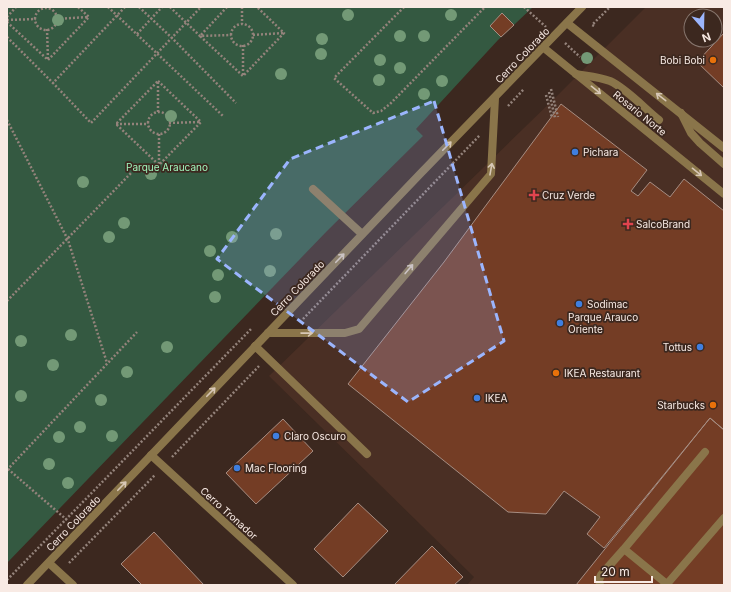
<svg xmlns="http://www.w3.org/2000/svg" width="731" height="592" font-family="Inter,sans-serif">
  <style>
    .built { fill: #4a2f24; fill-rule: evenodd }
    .green { fill: #345941 }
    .building { fill: #743d25; stroke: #a68d82 }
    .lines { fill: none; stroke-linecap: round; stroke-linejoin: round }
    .path { stroke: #94837b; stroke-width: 2.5; stroke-dasharray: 2 2; stroke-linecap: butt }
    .service { stroke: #8a754a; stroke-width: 8 }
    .minor { stroke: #8a754a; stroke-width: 8 }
    .tertiary { stroke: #8a754a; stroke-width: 8 }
    .tree { fill: #739976 }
    .oneway { stroke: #d7c7b6 }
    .marked { fill: #9bb5fd; fill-opacity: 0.2; stroke: #9bb5fd; stroke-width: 3; stroke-dasharray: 8 5; stroke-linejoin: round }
    .food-dot { fill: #e8710a; stroke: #3c281f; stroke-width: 1.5 }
    .shop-dot { fill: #3f7fe0; stroke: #3c281f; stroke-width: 1.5 }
    .health-dot { fill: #e0444e; stroke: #3c281f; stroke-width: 1.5 }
    .labels { text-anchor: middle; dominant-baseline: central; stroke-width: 3.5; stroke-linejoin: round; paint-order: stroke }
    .street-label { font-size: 10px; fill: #f8eae4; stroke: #3c281f }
    .poi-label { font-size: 10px; fill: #f8eae4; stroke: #3c281f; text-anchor: start }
    .park-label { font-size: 10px; fill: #a0f6bd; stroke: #3c281f }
  </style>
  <rect width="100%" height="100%" fill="#3c281f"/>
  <path class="built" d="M646 7H724V585H467L474 577 269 376 558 95ZM691 16H715V40H691Z"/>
  <path class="green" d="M7 7H533L498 40 416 129 423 136 327 231 7 563Z"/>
  <path class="building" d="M502 13 514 25 501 37 490 26Z
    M724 33V88L697 62Z
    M561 104 647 170 631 191 638 196 650 182 670 197 684 179 724 211V430L710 418 604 548 587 534 600 517 564 491 546 514 508 512 348 384 444 262Z
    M710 418 724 430V585H576Z
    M283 419 313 451 256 504 226 473Z
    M358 503 388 531 343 577 314 549Z
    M154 532 204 585H142L121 564Z
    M432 546 463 577 454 585H394Z"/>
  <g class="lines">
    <path class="path" d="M108 7 223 116
      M125 7 53 83 91 123 201 7
      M139 7 172 38 236 103
      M170 7 200 36 231 35
      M227 7 200 36 243 76 284 33 257 7
      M242 7V24
      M404 7 334 78 373 113 381 111 390 104 485 7
      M524 7 546 27
      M35 19a11 11 0 1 1 22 0a11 11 0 1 1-22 0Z
      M7 17 16 7
      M57 19 88 17
      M7 20 36 19
      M7 22 48 60 89 17 78 7
      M231 35a11 11 0 1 1 22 0a11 11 0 1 1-22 0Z
      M594 26 592 25 610 7
      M47 29 48 60
      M137 34 162 7
      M253 35 284 33
      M7 37 53 83
      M565 43 580 57
      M243 45V76
      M158 81 201 122 159 165 116 124Z
      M158 82V113
      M551 89 558 117
      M549 92 555 118
      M546 95 552 118
      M508 106 524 89
      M148 123a11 11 0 1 1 22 0a11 11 0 1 1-22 0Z
      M7 120 68 240 107 363
      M169 123 200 122
      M116 124H148
      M159 134V165
      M7 301 132 172
      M303 319 480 135
      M172 457 259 366
      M8 469 67 520
      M7 470 137 332
      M69 563 155 475
      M7 580 252 328"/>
    <path class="service" d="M576 74C587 76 599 77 610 81 626 88 645 109 659 120
      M681 113 691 133 700 143 724 164
      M313 189 362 234
      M268 333H345L359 329 491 174 495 98
      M255 346 367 454
      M667 584 724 518
      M600 585 599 580 601 575 624 549
      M668 585 624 549 705 452"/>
    <path class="minor" d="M567 23 724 148
      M544 48 724 194
      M151 455 293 585
      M49 563 73 585"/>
    <path class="tertiary" d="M27 585 420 174 582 7"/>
  </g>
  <g class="tree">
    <circle cx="348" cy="15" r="6"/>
    <circle cx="451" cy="15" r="6"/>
    <circle cx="58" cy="20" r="6"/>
    <circle cx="400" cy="36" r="6"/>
    <circle cx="424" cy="36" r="6"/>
    <circle cx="322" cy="39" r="6"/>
    <circle cx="321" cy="54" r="6"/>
    <circle cx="587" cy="58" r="6"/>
    <circle cx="380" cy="60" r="6"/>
    <circle cx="400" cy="68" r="6"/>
    <circle cx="281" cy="74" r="6"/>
    <circle cx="379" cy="80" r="6"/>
    <circle cx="442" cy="81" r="6"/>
    <circle cx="424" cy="94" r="6"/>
    <circle cx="171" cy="116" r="6"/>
    <circle cx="151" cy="174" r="6"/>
    <circle cx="83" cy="182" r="6"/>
    <circle cx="124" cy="223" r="6"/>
    <circle cx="276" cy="234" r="6"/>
    <circle cx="109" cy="237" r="6"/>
    <circle cx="232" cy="237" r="6"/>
    <circle cx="210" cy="251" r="6"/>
    <circle cx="270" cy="271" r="6"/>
    <circle cx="218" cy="275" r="6"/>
    <circle cx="215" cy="297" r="6"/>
    <circle cx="71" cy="335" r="6"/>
    <circle cx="21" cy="341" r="6"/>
    <circle cx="167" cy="347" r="6"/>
    <circle cx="53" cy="365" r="6"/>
    <circle cx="127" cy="372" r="6"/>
    <circle cx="21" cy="396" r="6"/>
    <circle cx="101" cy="400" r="6"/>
    <circle cx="80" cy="427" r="6"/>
    <circle cx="112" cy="436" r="6"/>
    <circle cx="59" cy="437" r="6"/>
    <circle cx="49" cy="464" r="6"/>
    <circle cx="68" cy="483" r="6"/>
  </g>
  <defs><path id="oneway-shaft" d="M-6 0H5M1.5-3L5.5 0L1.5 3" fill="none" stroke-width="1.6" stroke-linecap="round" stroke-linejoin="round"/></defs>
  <g class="oneway">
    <use href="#oneway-shaft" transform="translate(596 90) rotate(39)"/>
    <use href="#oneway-shaft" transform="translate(661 97) rotate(-142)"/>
    <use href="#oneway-shaft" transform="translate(447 146) rotate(-45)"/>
    <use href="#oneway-shaft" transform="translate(491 169) rotate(-80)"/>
    <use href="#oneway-shaft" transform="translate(697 172) rotate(39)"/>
    <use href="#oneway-shaft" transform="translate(340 258) rotate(-46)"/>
    <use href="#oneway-shaft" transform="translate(409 269) rotate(-50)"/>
    <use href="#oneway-shaft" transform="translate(307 333) rotate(-1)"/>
    <use href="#oneway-shaft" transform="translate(211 392) rotate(-46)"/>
    <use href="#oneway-shaft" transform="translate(122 486) rotate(-46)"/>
  </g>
  <path class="marked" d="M434 101 504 341 408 402 217 259 290 159Z"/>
  <g class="food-dot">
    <circle cx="713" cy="60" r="4"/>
    <circle cx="556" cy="373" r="4"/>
    <circle cx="713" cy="405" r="4"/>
  </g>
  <g class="shop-dot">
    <circle cx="575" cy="152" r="4"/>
    <circle cx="579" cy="304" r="4"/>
    <circle cx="560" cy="323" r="4"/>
    <circle cx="700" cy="347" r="4"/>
    <circle cx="477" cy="398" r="4"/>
    <circle cx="276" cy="436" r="4"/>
    <circle cx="237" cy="468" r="4"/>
  </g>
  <g class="health-dot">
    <path d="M532 189h4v4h4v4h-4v4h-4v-4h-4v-4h4z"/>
    <path d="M626 218h4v4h4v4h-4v4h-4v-4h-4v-4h4z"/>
  </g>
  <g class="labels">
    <g class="street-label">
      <text transform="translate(522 55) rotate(-46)">Cerro Colorado</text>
      <text transform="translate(640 113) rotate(39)">Rosario Norte</text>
      <text transform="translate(297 288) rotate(-46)">Cerro Colorado</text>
      <text transform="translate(229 513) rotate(42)">Cerro Tronador</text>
      <text transform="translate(73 523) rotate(-46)">Cerro Colorado</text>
    </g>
    <g class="poi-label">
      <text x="705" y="60" text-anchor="end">Bobi Bobi</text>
      <text x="583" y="152">Pichara</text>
      <text x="542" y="195">Cruz Verde</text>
      <text x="636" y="224">SalcoBrand</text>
      <text x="587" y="304">Sodimac</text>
      <text x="568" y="317">Parque Arauco<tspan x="568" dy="12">Oriente</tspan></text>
      <text x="692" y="347" text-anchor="end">Tottus</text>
      <text x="564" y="373">IKEA Restaurant</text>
      <text x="485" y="398">IKEA</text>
      <text x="705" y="405" text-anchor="end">Starbucks</text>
      <text x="284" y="436">Claro Oscuro</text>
      <text x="245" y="468">Mac Flooring</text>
    </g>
    <g class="park-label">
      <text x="167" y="167">Parque Araucano</text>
    </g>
  </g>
  <rect width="731" height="592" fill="none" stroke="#f8eae4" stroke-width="16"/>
  <g transform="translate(703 28) rotate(160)"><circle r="19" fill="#3c281f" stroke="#87766e"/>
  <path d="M0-3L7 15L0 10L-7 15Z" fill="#9bb5fd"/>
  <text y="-6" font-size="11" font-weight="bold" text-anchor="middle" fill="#f8eae4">N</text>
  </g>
  <path d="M595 576v6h57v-6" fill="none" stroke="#f8eae4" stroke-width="2"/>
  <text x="601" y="576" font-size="12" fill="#f8eae4" stroke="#3c281f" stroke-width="3" paint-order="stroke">20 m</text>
</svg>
